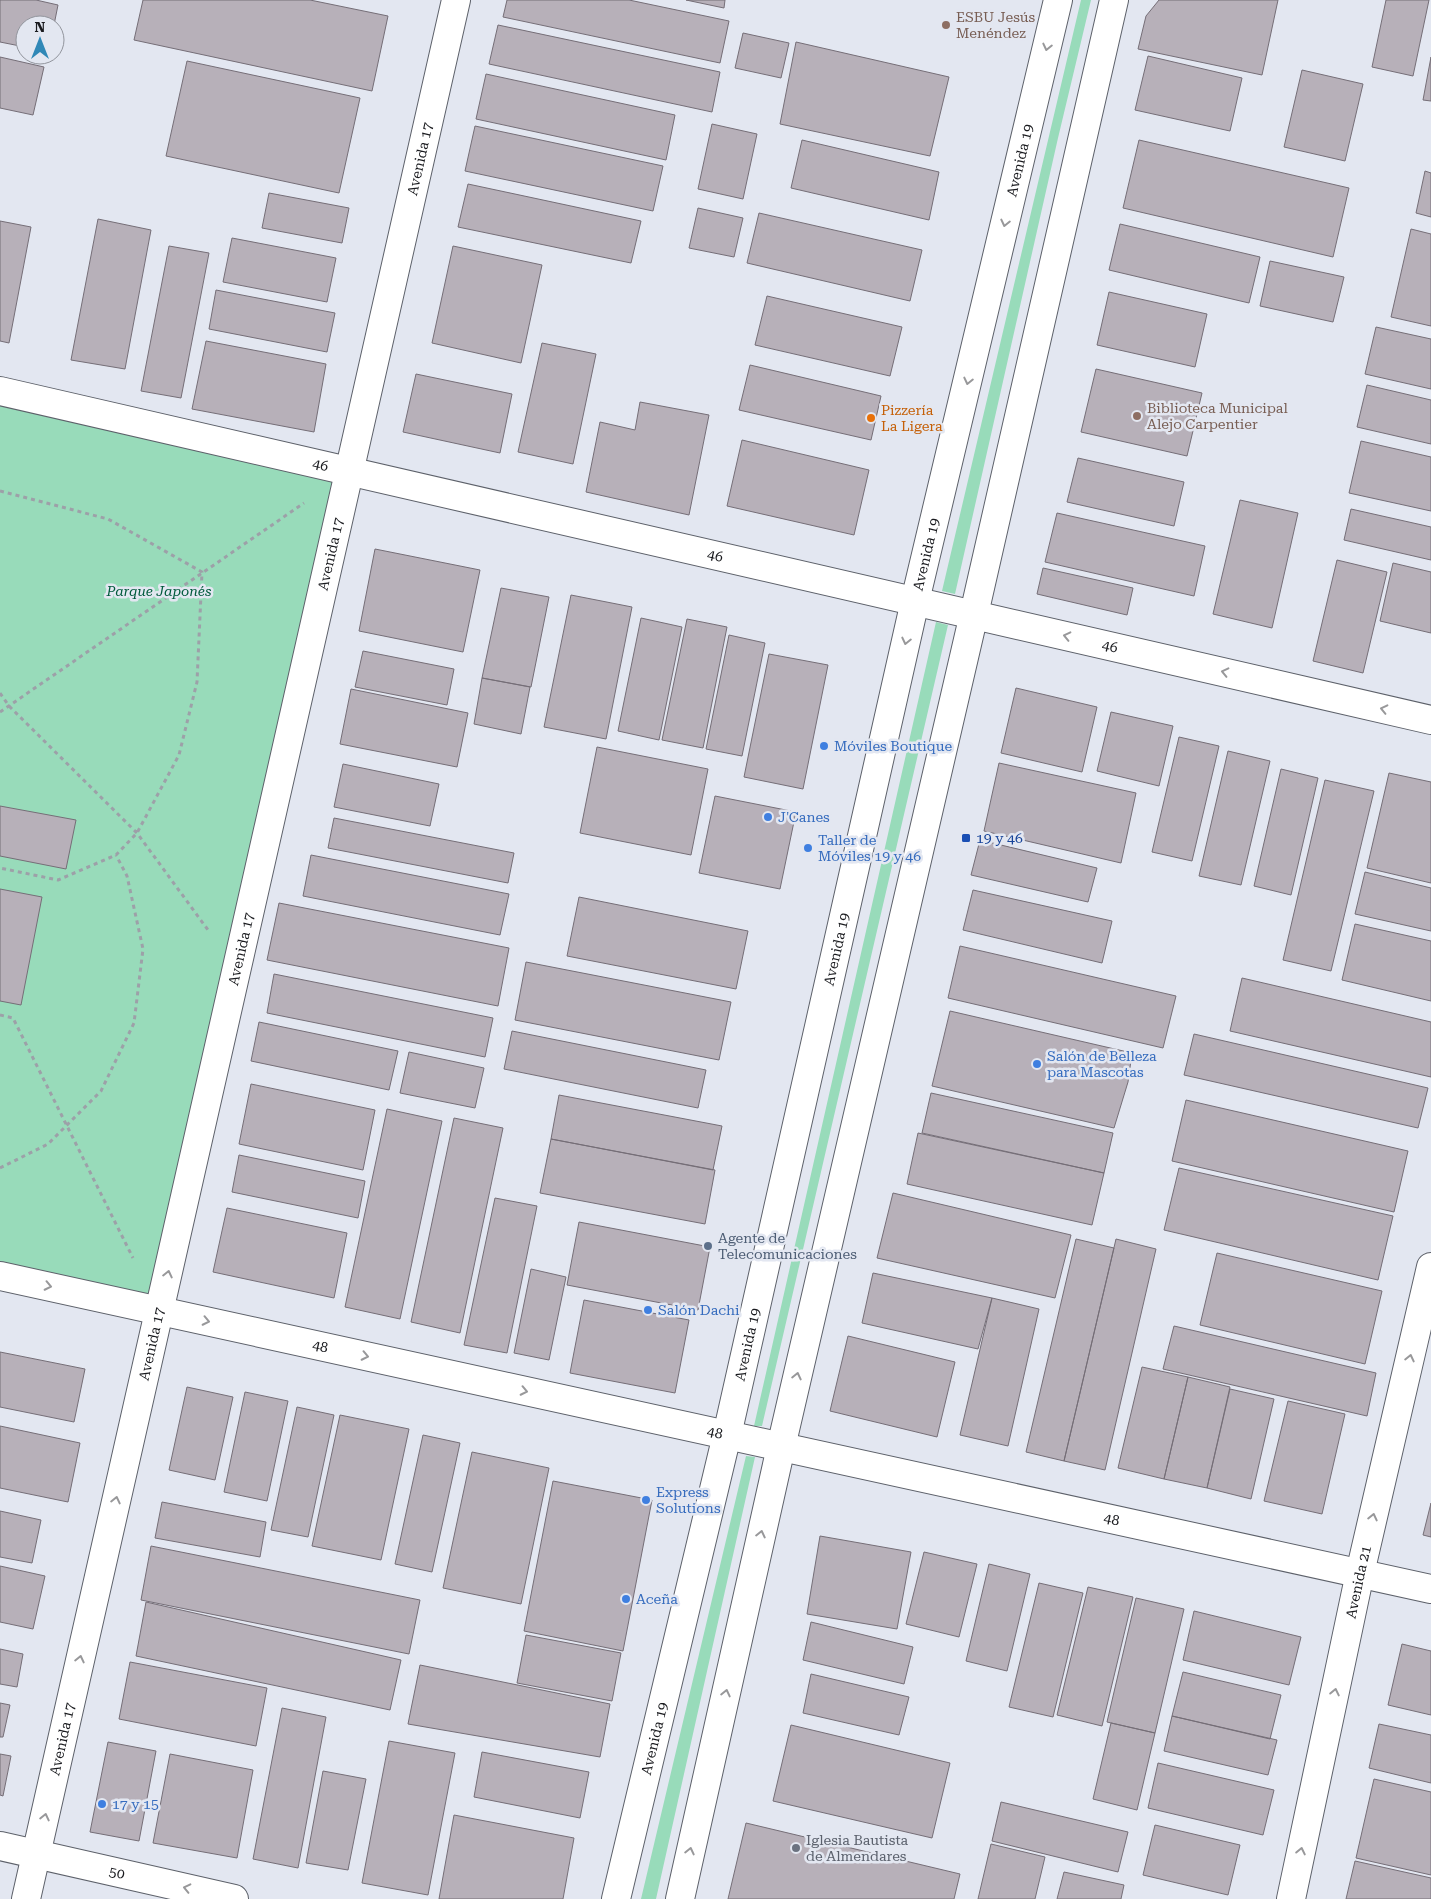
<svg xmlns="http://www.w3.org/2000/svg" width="1431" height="1899" font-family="'Roboto Serif',serif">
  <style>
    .green { fill: #98dbba }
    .building { fill: #b7b0b9; stroke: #756e77 }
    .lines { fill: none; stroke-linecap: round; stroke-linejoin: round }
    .street-casing { stroke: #5d616a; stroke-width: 30 }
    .secondary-casing { stroke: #5d616a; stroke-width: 30 }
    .path { stroke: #9da0a8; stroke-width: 3; stroke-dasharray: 4 4; stroke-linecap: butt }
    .street { stroke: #fff; stroke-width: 28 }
    .secondary { stroke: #fff; stroke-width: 28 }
    .oneway { stroke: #98989a }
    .education-dot { fill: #8d6e63; stroke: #e3e7f1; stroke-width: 2 }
    .food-dot { fill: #e8710a; stroke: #e3e7f1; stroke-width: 2 }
    .shop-dot { fill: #3f7fe0; stroke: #e3e7f1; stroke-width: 2 }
    .transit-dot { fill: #1a4fb4; stroke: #e3e7f1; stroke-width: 2 }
    .service-dot { fill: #5c6f8a; stroke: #e3e7f1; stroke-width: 2 }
    .worship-dot { fill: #6b7280; stroke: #e3e7f1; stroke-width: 2 }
    .labels { text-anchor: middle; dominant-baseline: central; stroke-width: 5; stroke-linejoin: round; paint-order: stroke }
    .education-label { font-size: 14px; fill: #785e54; stroke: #e3e7f1; text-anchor: start }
    .street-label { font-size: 14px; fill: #191a1e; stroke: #e3e7f1 }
    .food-label { font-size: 14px; fill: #c56008; stroke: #e3e7f1; text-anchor: start }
    .park-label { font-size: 14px; font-style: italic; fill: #005a3c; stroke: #e3e7f1 }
    .shop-label { font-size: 14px; fill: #366cbe; stroke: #e3e7f1; text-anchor: start }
    .transit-label { font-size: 14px; fill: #164399; stroke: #e3e7f1; text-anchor: start }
    .service-label { font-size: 14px; fill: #4e5e75; stroke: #e3e7f1; text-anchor: start }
    .worship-label { font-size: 14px; fill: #5b616d; stroke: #e3e7f1; text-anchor: start }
  </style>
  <rect width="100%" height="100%" fill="#e3e7f1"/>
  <path class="green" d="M1081 0H1091L1058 138 955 594 942 591Z
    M0 390 350 471 159 1311 0 1276Z
    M936 622 948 625 762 1426H754Z
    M746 1456 755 1457 656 1899H641Z"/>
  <path class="building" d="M0 0H36L58 5 54 25H25V47L0 42Z
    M143 0H310L388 16 372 91 134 40Z
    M507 0H629L729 21 720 63 503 17Z
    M686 0H725L724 8Z
    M1159 0H1278L1262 75 1138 49 1146 16Z
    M1386 0H1429L1413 76 1372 67Z
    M498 25 720 72 712 112 489 64Z
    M743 33 789 43 781 78 735 68Z
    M796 42 949 77 930 156 780 124Z
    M1148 56 1242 78 1230 131 1135 110Z
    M0 57 44 67 33 115 0 108Z
    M1431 57V101L1423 100Z
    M187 61 360 98 339 193 166 156Z
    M1302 70 1363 84 1345 161 1284 147Z
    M486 74 675 115 666 160 476 119Z
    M712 124 757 134 743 199 698 189Z
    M475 126 663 166 653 211 465 171Z
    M802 140 939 172 929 220 791 188Z
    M1139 140 1349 188 1333 257 1123 208Z
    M1425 171 1431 173V217L1416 213Z
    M468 184 641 221 631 263 458 227Z
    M269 193 349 208 342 243 262 228Z
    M698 208 743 218 734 257 689 248Z
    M759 213 922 250 910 301 747 263Z
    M98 219 151 230 125 369 71 360Z
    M0 221 31 227 9 343 0 341Z
    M1120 224 1260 257 1249 303 1109 270Z
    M1411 229 1431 234V326L1391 317Z
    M232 238 336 258 327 302 223 282Z
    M169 246 209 253 181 398 141 391Z
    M453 246 542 265 521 363 432 343Z
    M1270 261 1344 277 1333 322 1260 306Z
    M216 290 335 313 327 352 209 329Z
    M1109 292 1207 314 1195 367 1097 345Z
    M767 296 902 327 890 376 755 345Z
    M1376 327 1431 339V389L1365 374Z
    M206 341 326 364 314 432 192 409Z
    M542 343 596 354 573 464 518 452Z
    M750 365 881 396 871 440 739 410Z
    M1096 369 1202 393 1187 456 1081 432Z
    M416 374 512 394 500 453 403 432Z
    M1367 385 1431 400V444L1357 427Z
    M640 402 709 415 689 515 586 492 600 422 635 430Z
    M742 440 869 470 854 535 727 506Z
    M1361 441 1431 457V511L1349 493Z
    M1078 458 1184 482 1174 526 1067 502Z
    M1240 500 1298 513 1272 628 1213 614Z
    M1351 509 1431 527V560L1344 540Z
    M1057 513 1205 546 1194 596 1045 562Z
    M375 549 480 570 463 652 359 631Z
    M1337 560 1387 572 1363 673 1313 661Z
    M1393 563 1431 572V633L1380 621Z
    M1043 568 1133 588 1127 615 1037 594Z
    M501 588 549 597 531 687 482 678Z
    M571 595 632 607 606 739 544 727Z
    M641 618 682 627 659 740 618 731Z
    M687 619 727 627 703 748 662 740Z
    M729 635 765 643 742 756 706 749Z
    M363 651 454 669 447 705 355 687Z
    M769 654 828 665 803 789 744 777Z
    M482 678 530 687 521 734 474 724Z
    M1016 688 1097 707 1082 772 1001 753Z
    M351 689 468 713 457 767 340 744Z
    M1111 712 1173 726 1159 786 1097 771Z
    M1179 737 1219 746 1192 861 1152 852Z
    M597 747 708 769 691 855 580 833Z
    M1228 751 1270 761 1241 885 1199 876Z
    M999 763 1136 793 1121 863 984 831Z
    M343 764 439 784 430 826 334 807Z
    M1281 769 1318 778 1291 895 1254 886Z
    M1389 773 1431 782V883L1367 868Z
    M1325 780 1374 791 1331 971 1283 960Z
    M715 796 796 812 780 889 699 873Z
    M0 806 76 820 66 869 0 856Z
    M334 818 514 853 508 883 328 848Z
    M980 840 1097 868 1088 902 971 875Z
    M311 855 509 894 500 935 303 896Z
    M1365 872 1431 888V931L1355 914Z
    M0 889 42 897 21 1005 0 1001Z
    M973 890 1112 921 1102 963 963 930Z
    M579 897 748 931 736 989 567 956Z
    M279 903 509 948 498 1006 267 960Z
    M1355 924 1431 941V1001L1342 980Z
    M960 946 1176 996 1163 1048 948 998Z
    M526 962 731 1002 719 1060 515 1020Z
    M274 974 493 1018 485 1057 267 1013Z
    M1242 978 1431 1022V1077L1230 1031Z
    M950 1011 1132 1053 1128 1082 1114 1128 932 1086Z
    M259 1022 398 1051 389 1090 251 1061Z
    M512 1031 706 1070 698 1108 504 1069Z
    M1194 1034 1428 1088 1418 1128 1184 1075Z
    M409 1052 484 1068 475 1108 400 1093Z
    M251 1084 375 1110 363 1170 239 1144Z
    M931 1093 1113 1133 1104 1173 922 1133Z
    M559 1095 722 1126 713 1170 551 1139Z
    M1186 1100 1408 1151 1394 1212 1172 1161Z
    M387 1109 442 1121 400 1319 345 1307Z
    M454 1118 503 1128 460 1333 411 1322Z
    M918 1133 1104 1173 1092 1225 907 1184Z
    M551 1139 715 1170 705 1224 540 1193Z
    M239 1155 365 1181 358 1218 232 1192Z
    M1179 1168 1393 1216 1378 1280 1164 1230Z
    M893 1193 1071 1235 1055 1298 877 1258Z
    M495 1198 537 1206 507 1353 464 1345Z
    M227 1208 347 1233 334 1298 213 1272Z
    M579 1222 710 1247 698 1310 567 1285Z
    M1076 1239 1114 1248 1064 1461 1026 1452Z
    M1116 1239 1156 1249 1105 1470 1064 1461Z
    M1217 1253 1382 1291 1365 1364 1200 1325Z
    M531 1269 566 1277 549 1360 514 1353Z
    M873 1273 992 1298 978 1349 862 1323Z
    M992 1298 1039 1309 1008 1446 960 1435Z
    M584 1300 689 1320 675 1393 570 1373Z
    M1174 1326 1376 1373 1367 1416 1163 1369Z
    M848 1336 955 1362 937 1437 830 1411Z
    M0 1352 85 1369 74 1422 0 1407Z
    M1142 1367 1188 1377 1164 1479 1118 1468Z
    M1188 1377 1230 1387 1207 1488 1164 1479Z
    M187 1387 233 1397 215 1480 169 1470Z
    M1230 1389 1274 1399 1251 1499 1207 1488Z
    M245 1392 288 1401 267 1501 224 1492Z
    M1288 1401 1345 1414 1322 1514 1264 1501Z
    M297 1407 334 1415 308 1537 271 1530Z
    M340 1415 409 1429 381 1560 312 1546Z
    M0 1426 80 1443 68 1502 0 1488Z
    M423 1435 460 1443 432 1572 395 1564Z
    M472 1452 549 1468 521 1604 443 1588Z
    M553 1481 652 1500 623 1651 524 1631Z
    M162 1502 266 1522 260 1557 155 1538Z
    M1431 1503V1537L1423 1535Z
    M0 1511 41 1520 32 1563 0 1557Z
    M820 1536 911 1552 897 1629 807 1614Z
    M151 1546 420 1600 409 1654 141 1600Z
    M924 1552 977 1564 959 1637 906 1624Z
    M989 1564 1030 1574 1007 1671 966 1661Z
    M0 1566 45 1576 33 1629 0 1622Z
    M1039 1583 1083 1593 1053 1717 1009 1707Z
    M1088 1587 1133 1597 1102 1726 1057 1715Z
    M1136 1598 1184 1609 1155 1733 1107 1722Z
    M146 1602 401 1660 390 1710 136 1656Z
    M1194 1611 1301 1637 1289 1685 1183 1660Z
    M811 1622 913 1647 904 1684 803 1660Z
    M526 1635 621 1653 612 1701 517 1683Z
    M1402 1644 1431 1651V1715L1388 1705Z
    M0 1649 23 1654 17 1687 0 1684Z
    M130 1662 267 1688 256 1746 119 1719Z
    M420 1665 610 1704 600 1757 408 1724Z
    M1183 1672 1281 1695 1270 1739 1172 1716Z
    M811 1674 909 1697 899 1735 803 1713Z
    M0 1703 10 1705 3 1737H0Z
    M282 1708 326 1717 298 1868 253 1859Z
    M1172 1716 1277 1740 1268 1775 1164 1751Z
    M1111 1723 1155 1733 1137 1810 1093 1799Z
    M1379 1724 1431 1735V1783L1369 1768Z
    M791 1725 950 1763 932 1838 773 1801Z
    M389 1741 455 1753 428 1895 362 1883Z
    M108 1742 156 1751 139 1841 90 1832Z
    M482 1752 589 1772 580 1818 474 1797Z
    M0 1754 11 1756 3 1796 0 1795Z
    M170 1754 253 1770 237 1858 153 1843Z
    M1158 1763 1274 1790 1263 1835 1148 1808Z
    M323 1771 366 1779 348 1870 306 1863Z
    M1374 1779 1431 1792V1875L1356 1858Z
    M1001 1802 1128 1832 1118 1872 992 1841Z
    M454 1815 574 1838 563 1899H439Z
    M746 1823 960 1874 954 1899H728Z
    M1155 1825 1240 1845 1228 1895 1143 1875Z
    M991 1844 1045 1857 1035 1899H978Z
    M1355 1861 1431 1878V1899H1346Z
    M1064 1872 1124 1885 1121 1899H1057Z"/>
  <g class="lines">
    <g class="street-casing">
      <g id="street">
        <path id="s1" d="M0 391 1431 720"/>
        <path id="s2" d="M0 1276 1431 1589"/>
        <path id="s3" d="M0 1846 234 1899"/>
        <path id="s4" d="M26 1899 456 0"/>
        <path id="s5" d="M1291 1899 1360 1573 1431 1267"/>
      </g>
    </g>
    <g class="secondary-casing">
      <g id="secondary">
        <path id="s6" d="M616 1899 727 1435 915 601 1058 0"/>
        <path d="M680 1899 781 1447 974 614 1114 0"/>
      </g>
    </g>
    <path class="path" d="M0 491 108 519 202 572 197 682 179 755 137 833 116 855 58 880 0 868
      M0 693 9 706 137 833 208 930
      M0 712 304 503
      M0 1015 13 1018 133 1258
      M0 1168 48 1144 101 1091 134 1023 143 949 127 876 116 855"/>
    <use href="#street" class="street"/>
    <use href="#secondary" class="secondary"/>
  </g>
  <defs><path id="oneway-chevron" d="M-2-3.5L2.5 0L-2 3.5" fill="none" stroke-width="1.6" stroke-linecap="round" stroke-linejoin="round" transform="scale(1.25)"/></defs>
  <g class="oneway">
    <use href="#oneway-chevron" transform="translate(1047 47) rotate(103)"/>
    <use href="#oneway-chevron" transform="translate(1005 223) rotate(103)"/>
    <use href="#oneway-chevron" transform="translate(968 381) rotate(103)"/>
    <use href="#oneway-chevron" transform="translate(1067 636) rotate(-167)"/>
    <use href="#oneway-chevron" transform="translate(906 641) rotate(103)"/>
    <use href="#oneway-chevron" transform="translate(1225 672) rotate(-167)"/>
    <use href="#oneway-chevron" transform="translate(1384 709) rotate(-167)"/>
    <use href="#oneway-chevron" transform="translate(168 1274) rotate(-77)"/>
    <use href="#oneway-chevron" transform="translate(48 1286) rotate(12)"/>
    <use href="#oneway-chevron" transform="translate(206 1321) rotate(12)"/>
    <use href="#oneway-chevron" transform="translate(365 1356) rotate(12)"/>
    <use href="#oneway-chevron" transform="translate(1410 1358) rotate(-77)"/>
    <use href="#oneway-chevron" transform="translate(797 1376) rotate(-77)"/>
    <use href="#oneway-chevron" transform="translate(524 1391) rotate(12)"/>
    <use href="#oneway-chevron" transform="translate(116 1500) rotate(-77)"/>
    <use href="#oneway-chevron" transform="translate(1373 1517) rotate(-77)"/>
    <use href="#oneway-chevron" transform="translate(761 1534) rotate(-77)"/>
    <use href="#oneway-chevron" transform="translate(80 1659) rotate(-77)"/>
    <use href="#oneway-chevron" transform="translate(1335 1692) rotate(-78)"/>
    <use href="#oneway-chevron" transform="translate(726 1693) rotate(-77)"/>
    <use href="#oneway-chevron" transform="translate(45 1817) rotate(-77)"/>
    <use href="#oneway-chevron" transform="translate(690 1851) rotate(-77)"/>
    <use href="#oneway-chevron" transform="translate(1301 1851) rotate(-78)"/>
    <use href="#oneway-chevron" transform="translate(187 1888) rotate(-167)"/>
  </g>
  <g class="education-dot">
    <circle cx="946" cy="25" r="5"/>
    <circle cx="1137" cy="416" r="5"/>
  </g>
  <circle class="food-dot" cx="871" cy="418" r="5"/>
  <g class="shop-dot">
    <circle cx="824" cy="746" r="5"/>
    <circle cx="768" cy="817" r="5"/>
    <circle cx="808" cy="848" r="5"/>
    <circle cx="1037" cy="1064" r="5"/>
    <circle cx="648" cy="1310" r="5"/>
    <circle cx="646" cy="1500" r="5"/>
    <circle cx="626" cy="1599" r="5"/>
    <circle cx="102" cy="1804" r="5"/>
  </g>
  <rect class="transit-dot" x="961" y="833" width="10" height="10" rx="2.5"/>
  <circle class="service-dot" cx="708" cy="1246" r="5"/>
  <circle class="worship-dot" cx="796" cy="1848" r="5"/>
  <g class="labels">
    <g class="education-label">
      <text x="956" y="17">ESBU Jesús<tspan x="956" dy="16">Menéndez</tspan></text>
      <text x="1147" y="408">Biblioteca Municipal<tspan x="1147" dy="16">Alejo Carpentier</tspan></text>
    </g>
    <g class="street-label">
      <text stroke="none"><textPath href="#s4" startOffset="1784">Avenida 17</textPath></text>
      <text stroke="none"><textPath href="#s6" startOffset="1785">Avenida 19</textPath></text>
      <text stroke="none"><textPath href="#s1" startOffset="329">46</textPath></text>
      <text stroke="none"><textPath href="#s6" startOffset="1380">Avenida 19</textPath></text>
      <text stroke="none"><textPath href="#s4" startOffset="1379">Avenida 17</textPath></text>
      <text stroke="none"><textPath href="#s1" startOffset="734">46</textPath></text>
      <text stroke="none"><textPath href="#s1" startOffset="1139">46</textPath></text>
      <text stroke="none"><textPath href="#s6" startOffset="975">Avenida 19</textPath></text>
      <text stroke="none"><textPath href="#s4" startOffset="974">Avenida 17</textPath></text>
      <text stroke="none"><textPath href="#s4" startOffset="569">Avenida 17</textPath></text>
      <text stroke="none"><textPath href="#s6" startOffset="570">Avenida 19</textPath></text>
      <text stroke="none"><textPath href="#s2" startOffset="328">48</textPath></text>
      <text stroke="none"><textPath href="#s2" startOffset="732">48</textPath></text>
      <text stroke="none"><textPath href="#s2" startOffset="1138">48</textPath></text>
      <text stroke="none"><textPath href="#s5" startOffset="324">Avenida 21</textPath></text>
      <text stroke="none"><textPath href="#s4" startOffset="164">Avenida 17</textPath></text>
      <text stroke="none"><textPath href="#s6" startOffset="165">Avenida 19</textPath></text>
      <text stroke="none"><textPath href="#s3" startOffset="120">50</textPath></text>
    </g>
    <g class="food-label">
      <text x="881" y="410">Pizzería<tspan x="881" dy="16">La Ligera</tspan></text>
    </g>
    <g class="park-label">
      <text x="159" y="591">Parque Japonés</text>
    </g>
    <g class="shop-label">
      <text x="834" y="746">Móviles Boutique</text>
      <text x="778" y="817">J'Canes</text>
      <text x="818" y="840">Taller de<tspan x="818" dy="16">Móviles 19 y 46</tspan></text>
      <text x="1047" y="1056">Salón de Belleza<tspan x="1047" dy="16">para Mascotas</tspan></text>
      <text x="658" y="1310">Salón Dachi</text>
      <text x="656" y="1492">Express<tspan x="656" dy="16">Solutions</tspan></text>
      <text x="636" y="1599">Aceña</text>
      <text x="112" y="1804">17 y 15</text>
    </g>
    <g class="transit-label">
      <text x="976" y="838">19 y 46</text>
    </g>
    <g class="service-label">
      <text x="718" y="1238">Agente de<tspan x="718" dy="16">Telecomunicaciones</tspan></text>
    </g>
    <g class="worship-label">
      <text x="806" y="1840">Iglesia Bautista<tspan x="806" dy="16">de Almendares</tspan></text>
    </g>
  </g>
  <g transform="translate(40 40)"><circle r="24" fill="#e3e7f1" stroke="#92959d"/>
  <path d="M0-4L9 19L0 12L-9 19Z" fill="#3088b7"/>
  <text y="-8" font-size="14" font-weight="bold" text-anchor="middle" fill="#191a1e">N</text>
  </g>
</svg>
